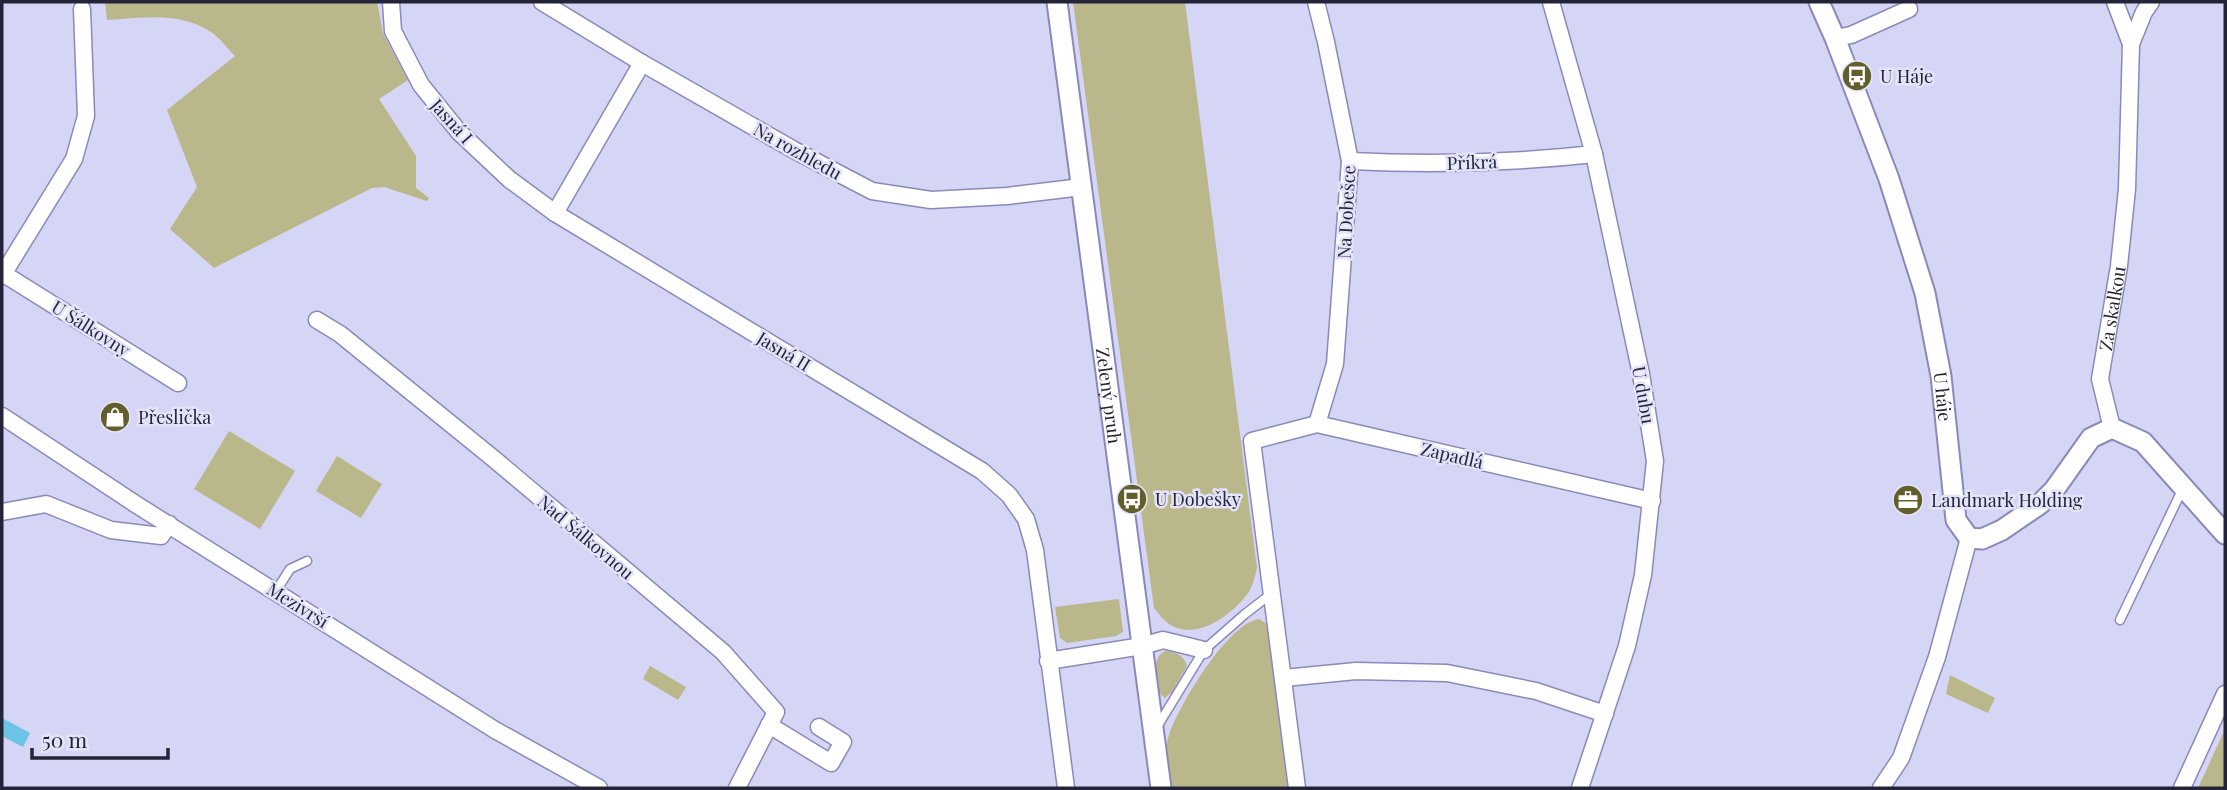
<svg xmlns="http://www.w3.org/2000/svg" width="2227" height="790" font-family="'Playfair Display',serif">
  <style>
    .green { fill: #bab78a }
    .water { fill: #6cc4e5 }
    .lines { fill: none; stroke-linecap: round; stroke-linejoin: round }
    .service-casing { stroke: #8a89bb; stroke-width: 11 }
    .minor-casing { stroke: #8a89bb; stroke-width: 19 }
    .tertiary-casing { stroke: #8a89bb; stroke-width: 23 }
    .service { stroke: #fff; stroke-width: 8 }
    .minor { stroke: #fff; stroke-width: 16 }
    .tertiary { stroke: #fff; stroke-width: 19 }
    .labels { text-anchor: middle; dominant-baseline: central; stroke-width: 5; stroke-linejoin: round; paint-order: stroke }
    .poi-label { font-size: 18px; fill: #242438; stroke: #e3e4fa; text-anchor: start }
    .street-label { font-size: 18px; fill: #242438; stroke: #e3e4fa }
  </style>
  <rect width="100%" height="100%" fill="#d5d5f6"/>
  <path class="green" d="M105 2H377L383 33 408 80 379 99 416 156V188L429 198 427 201 384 187 372 188 214 268 170 229 197 187 167 110 235 56C227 48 220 38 211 32 180 11 141 18 107 20Z
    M1073 2H1185L1257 568C1255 576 1253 586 1248 593 1232 615 1196 642 1169 624 1163 620 1158 613 1154 608Z
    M229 431 295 471 260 529 194 489Z
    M337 456 382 484 361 518 316 491Z
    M1119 599 1123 632 1116 636 1067 643 1060 638 1055 607Z
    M1259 619 1267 624 1289 788H1170C1168 770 1163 753 1169 735 1179 705 1228 623 1259 619Z
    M1165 651C1176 652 1184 655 1187 666L1172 692 1165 698 1160 694C1157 680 1150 659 1165 651Z
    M650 666 686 687 678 700 643 679Z
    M1950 675 1995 698 1988 713 1946 694Z
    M2225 729V788H2198Z"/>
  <path class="water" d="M4 719 30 733 23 747 2 736V724Z"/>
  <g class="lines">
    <g class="service-casing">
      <path id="service" d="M276 591 290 569 307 561
        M2120 620 2182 490
        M1157 727 1204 650 1245 614 1271 594"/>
    </g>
    <g class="minor-casing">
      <g id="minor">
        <path d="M391 2 393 31 421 85 459 132 509 179 555 213 982 471 1009 495 1026 519 1035 550 1066 788"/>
        <path d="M542 2 642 63 794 150 872 191 931 200 1007 196 1082 187"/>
        <path d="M1316 2 1326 42 1350 161 1335 364 1317 424"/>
        <path d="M1551 2 1594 154 1641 374 1655 461 1643 575 1627 646 1580 788"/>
        <path d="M2115 2 2131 44"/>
        <path d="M1835 38 1851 35 1909 9"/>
        <path d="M1350 161C1432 165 1513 163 1594 154"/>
        <path d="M555 213 642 63"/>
        <path d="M4 274 178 383"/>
        <path d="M2 276 74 159 86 116 82 9"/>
        <path d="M317 320 340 334 494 459 723 652 776 712 737 788"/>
        <path d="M2 416 137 505 495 730 599 788"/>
        <path id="s1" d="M2112 428 2100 379 2119 266 2127 189 2131 44 2144 12 2151 2"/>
        <path d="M2 512 46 504 111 530 161 536 169 524"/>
        <path d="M1048 661 1142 646 1163 640 1204 650"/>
        <path d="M1284 678 1356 671 1447 673 1536 691 1605 714"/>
        <path d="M769 725 831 763 843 742 819 727"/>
        <path d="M1297 788 1252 441 1317 424 1652 501"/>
        <path d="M1881 788 1901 758 1937 657 1969 538"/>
        <path d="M2182 788 2225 694"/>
      </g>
    </g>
    <g class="tertiary-casing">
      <g id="tertiary">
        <path id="s2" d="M1057 2 1161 788"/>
        <path id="s3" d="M1819 2 1835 38 1889 179 1925 293 1941 376 1956 520 1969 538 1982 539 2002 530 2040 504 2054 490 2091 438 2112 428 2143 442 2225 534"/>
      </g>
    </g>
    <use href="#service" class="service"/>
    <use href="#minor" class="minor"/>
    <use href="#tertiary" class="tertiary"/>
  </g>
  <defs>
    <g id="bus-disc" transform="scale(1.575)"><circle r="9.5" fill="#635f2c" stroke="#e3e4fa"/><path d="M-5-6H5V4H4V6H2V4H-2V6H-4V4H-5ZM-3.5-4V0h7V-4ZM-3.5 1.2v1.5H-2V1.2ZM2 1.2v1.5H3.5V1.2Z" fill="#fff"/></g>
    <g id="shop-disc" transform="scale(1.575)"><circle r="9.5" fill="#635f2c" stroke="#e3e4fa"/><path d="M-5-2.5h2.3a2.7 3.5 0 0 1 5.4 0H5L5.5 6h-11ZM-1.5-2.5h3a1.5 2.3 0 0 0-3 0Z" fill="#fff"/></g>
    <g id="office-disc" transform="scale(1.575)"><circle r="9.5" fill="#635f2c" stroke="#e3e4fa"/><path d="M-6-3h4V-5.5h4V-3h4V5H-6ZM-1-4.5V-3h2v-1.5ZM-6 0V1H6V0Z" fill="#fff"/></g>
  </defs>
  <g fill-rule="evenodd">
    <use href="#bus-disc" x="1857" y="76"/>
    <use href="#shop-disc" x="115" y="417"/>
    <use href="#bus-disc" x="1132" y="499"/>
    <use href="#office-disc" x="1908" y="500"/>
  </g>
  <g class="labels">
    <g class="poi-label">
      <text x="1880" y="76">U Háje</text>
      <text x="138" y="417">Přeslička</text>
      <text x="1155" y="499">U Dobešky</text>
      <text x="1931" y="500">Landmark Holding</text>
    </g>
    <g class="street-label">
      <text transform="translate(452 121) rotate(48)">Jasná I</text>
      <text transform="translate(798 151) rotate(29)">Na rozhledu</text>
      <text transform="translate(1472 162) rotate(-2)">Příkrá</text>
      <text transform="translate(1346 212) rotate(-87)">Na Dobešce</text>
      <text stroke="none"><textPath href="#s1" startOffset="122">Za skalkou</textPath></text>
      <text transform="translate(91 328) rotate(32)">U Šálkovny</text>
      <text transform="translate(784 351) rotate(31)">Jasná II</text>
      <text stroke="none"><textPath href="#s2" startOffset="397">Zelený pruh</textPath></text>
      <text transform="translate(1644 395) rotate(80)">U dubu</text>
      <text stroke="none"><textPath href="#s3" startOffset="415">U háje</textPath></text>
      <text transform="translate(1452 455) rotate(13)">Zapadlá</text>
      <text transform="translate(586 537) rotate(40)">Nad Šálkovnou</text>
      <text transform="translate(298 605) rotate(32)">Mezivrší</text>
    </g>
  </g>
  <rect width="2227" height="790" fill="none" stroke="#242438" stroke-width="7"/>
  <path d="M32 748v10h136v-10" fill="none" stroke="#242438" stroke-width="3.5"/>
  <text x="42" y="748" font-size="21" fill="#242438" stroke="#e3e4fa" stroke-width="5" paint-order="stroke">50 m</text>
</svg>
